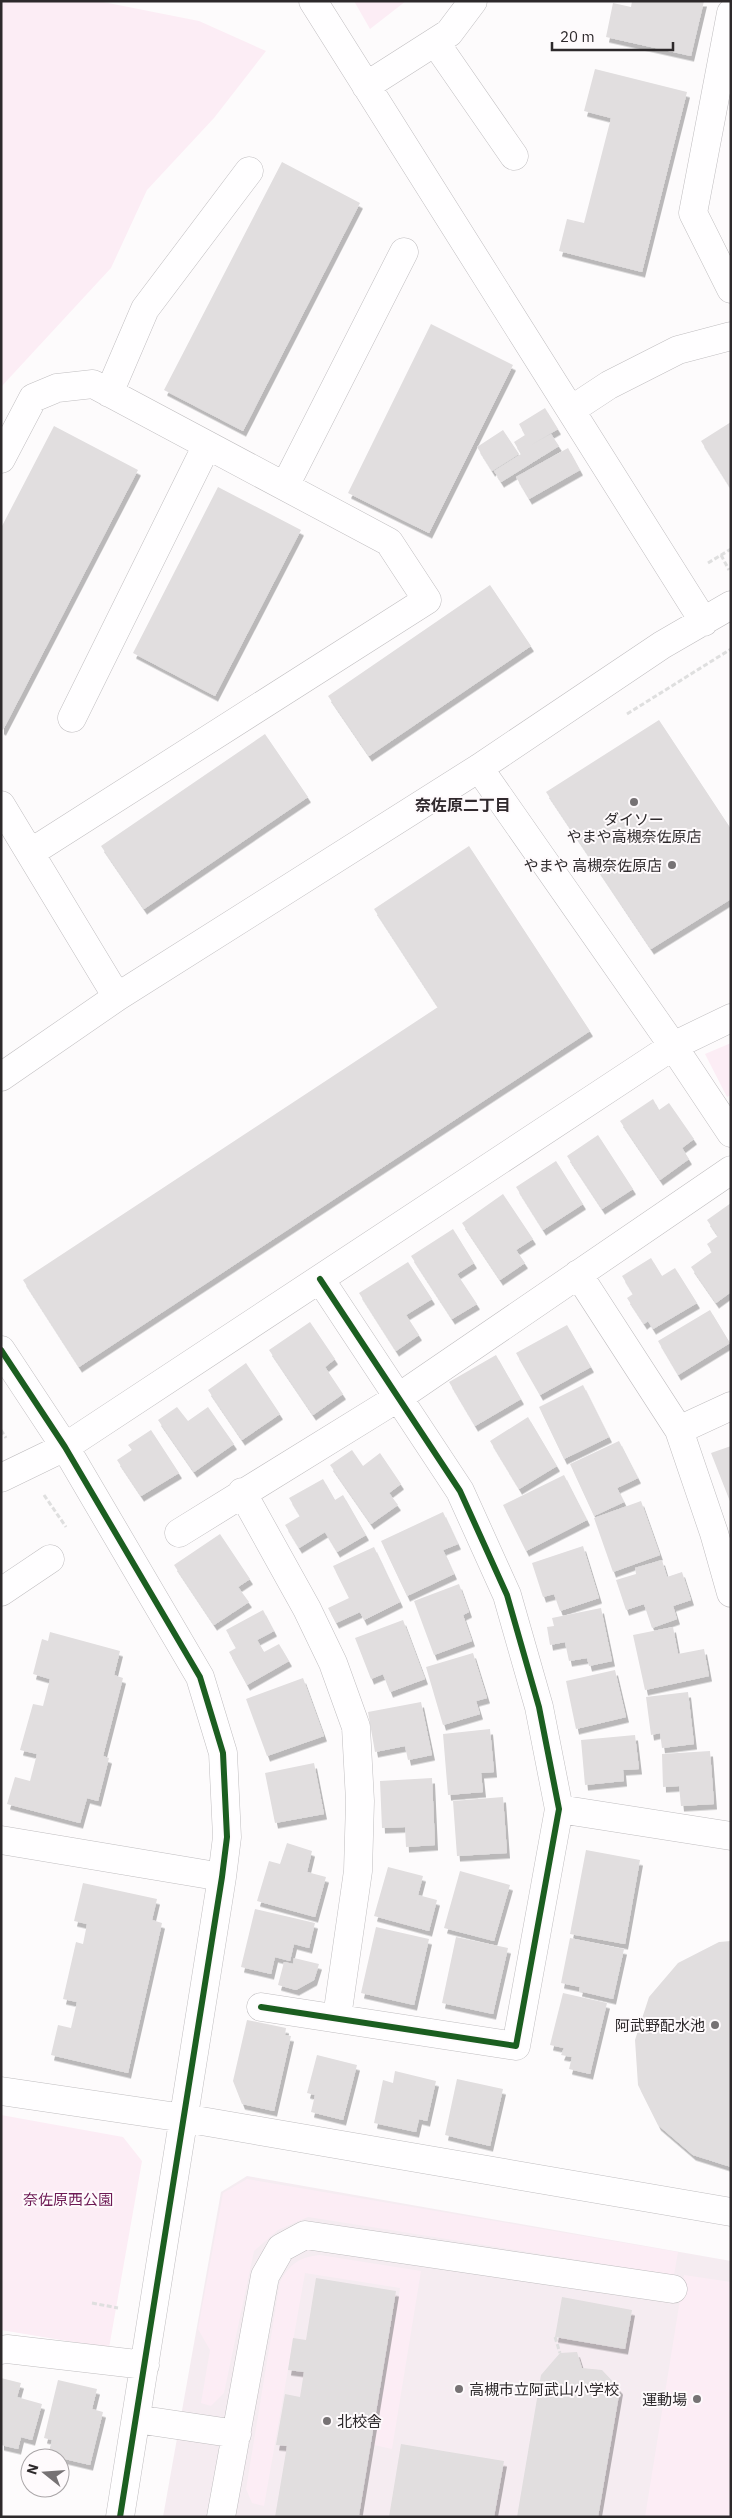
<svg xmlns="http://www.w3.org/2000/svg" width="732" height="2518" font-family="'IBM Plex Sans','Noto Sans JP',sans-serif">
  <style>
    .built { fill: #f5ecf1 }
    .green { fill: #fcedf5 }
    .building { fill: #e1dedf; filter: url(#shadow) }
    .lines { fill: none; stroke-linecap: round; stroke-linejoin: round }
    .minor-casing { stroke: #c0bec0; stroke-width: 29 }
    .path { stroke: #dfdfdf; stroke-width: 3; stroke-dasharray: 5 2.5; stroke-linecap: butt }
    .minor { stroke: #fffeff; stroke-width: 28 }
    .cycleway-casing { stroke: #fefafc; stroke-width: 9 }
    .cycleway { stroke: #1b5e20; stroke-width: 6 }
    .poi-dot { fill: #767274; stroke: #fefafc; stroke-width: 2 }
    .labels { text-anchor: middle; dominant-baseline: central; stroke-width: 4; stroke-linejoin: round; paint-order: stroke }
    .poi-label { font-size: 15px; fill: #2d292b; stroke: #fefafc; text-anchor: end }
    .park-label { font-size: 15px; fill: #6d1a54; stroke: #fefafc }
    .neighbourhood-label { font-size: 16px; font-weight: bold; fill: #312a2e; stroke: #fefafc }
  </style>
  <defs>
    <filter id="shadow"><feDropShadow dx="3" dy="5.5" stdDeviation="0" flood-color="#0004"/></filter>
  </defs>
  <rect width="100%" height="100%" fill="#fdfbfc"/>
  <path class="built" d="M247 2176 731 2261V2517H163L221 2192Z"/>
  <path class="green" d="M1 1H98L199 21 266 51 214 118 147 190 111 268 1 387Z
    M354 1H406L370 29Z
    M731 1043V1095L727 1097 705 1054Z
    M1 2115 123 2137 142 2161 109 2348 1 2330Z
    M247 2179 678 2252 674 2275 308 2217 278 2230 254 2251 224 2393 211 2406 201 2403 210 2350 198 2329 223 2193Z
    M320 2255 421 2271 392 2449 374 2445 400 2288 305 2273 264 2506 252 2503 246 2489 280 2282C290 2264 299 2257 320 2255Z
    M684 2275 731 2282V2517H645Z"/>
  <path class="building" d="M632 1H704L691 56 606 37 613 3 631 7Z
    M595 69 687 92 642 272 559 251 567 219 584 223 611 118 584 111Z
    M282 162 360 203 243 431 164 390Z
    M431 324 513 365 429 533 348 493Z
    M545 408 558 429 531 445 551 434 559 446 501 482 494 471 521 454 514 442 525 435 519 424Z
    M731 422V489L701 441Z
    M54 426 138 470 3 730 1 729V528Z
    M503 430 519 454 492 471 477 447Z
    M568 448 580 470 529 499 516 477Z
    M218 487 301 530 215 696 133 653Z
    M490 585 531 646 369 756 328 696Z
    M659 720 731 829V899L651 949 546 792Z
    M265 734 308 797 144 909 101 846Z
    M469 846 590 1031 79 1367 23 1280 438 1007 374 909Z
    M653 1099 659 1110 669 1103 694 1139 682 1148 689 1159 660 1180 620 1121Z
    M598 1135 633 1189 602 1209 567 1156Z
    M556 1161 583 1204 543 1230 516 1187Z
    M503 1194 533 1239 516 1250 525 1263 500 1280 462 1223Z
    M731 1203V1292L716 1303 691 1267 712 1252 707 1244 718 1236 707 1220Z
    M453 1229 474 1263 457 1274 477 1304 452 1319 411 1256Z
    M651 1258 662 1276 675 1268 697 1303 653 1329 648 1321 644 1324 627 1298 633 1294 622 1276Z
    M408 1262 432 1299 406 1315 419 1335 396 1351 359 1293Z
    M710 1310 730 1343 678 1375 658 1341Z
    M310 1322 335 1359 325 1367 343 1394 313 1415 269 1350Z
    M567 1325 591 1367 540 1395 516 1353Z
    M496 1355 521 1399 475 1426 449 1382Z
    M246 1363 280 1414 242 1440 208 1390Z
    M583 1385 609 1437 564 1459 539 1407Z
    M177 1407 188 1421 208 1407 234 1444 194 1472 158 1420Z
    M528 1417 557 1466 519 1489 490 1441Z
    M151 1430 179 1473 141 1496 117 1460 132 1450 128 1445Z
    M619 1441 638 1478 617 1488 624 1502 594 1516 570 1464Z
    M731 1446V1504L711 1453Z
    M352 1450 363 1466 380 1453 401 1484 389 1493 398 1505 371 1524 330 1465Z
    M564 1475 587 1520 526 1551 503 1505Z
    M323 1479 335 1500 343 1495 366 1535 337 1552 325 1532 299 1548 285 1525 300 1516 289 1498Z
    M641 1501 660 1555 613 1572 594 1518Z
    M443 1512 458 1544 443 1550 454 1574 407 1596 381 1541Z
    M220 1534 250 1579 238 1587 249 1602 214 1625 174 1565Z
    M583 1546 599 1598 560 1611 554 1594 543 1597 532 1563Z
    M374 1547 400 1602 364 1620 360 1612 336 1623 328 1608 349 1598 333 1566Z
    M662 1560 667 1577 682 1572 691 1600 673 1606 677 1619 652 1628 644 1604 626 1610 616 1580 636 1574 635 1568Z
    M459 1584 469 1612 463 1615 472 1641 434 1655 414 1601Z
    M601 1608 612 1661 589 1666 587 1658 569 1661 565 1642 550 1645 547 1627 554 1626 552 1618Z
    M263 1610 274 1631 257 1640 264 1652 279 1644 289 1661 247 1685 229 1652 236 1648 226 1630Z
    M403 1620 425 1679 390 1692 383 1674 371 1679 355 1638Z
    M673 1627 678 1654 704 1649 709 1676 645 1690 633 1635Z
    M50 1632 120 1651 114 1675 123 1678 103 1756 109 1758 98 1801 87 1798 80 1823 7 1804 15 1777 30 1781 37 1754 20 1750 33 1704 43 1706 50 1679 33 1674 42 1639 48 1641Z
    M473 1653 487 1698 476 1701 480 1714 443 1725 426 1667Z
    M615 1670 626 1717 576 1729 566 1681Z
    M303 1678 324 1736 267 1756 246 1699Z
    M688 1692 694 1744 662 1748 660 1733 651 1735 646 1697Z
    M421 1702 432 1755 408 1760 405 1746 375 1752 368 1712Z
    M490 1729 494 1772 481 1773 483 1792 448 1795 443 1734Z
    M635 1735 639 1769 623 1770 624 1781 585 1785 581 1740Z
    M710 1751 714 1804 681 1806 679 1786 663 1787 662 1754Z
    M314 1763 324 1814 275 1823 265 1773Z
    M432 1778 435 1845 406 1847 405 1827 382 1828 380 1781Z
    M503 1797 507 1853 457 1856 453 1801Z
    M287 1843 312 1851 307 1872 326 1877 315 1917 257 1901 269 1861 280 1864Z
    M586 1850 640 1860 625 1944 570 1934Z
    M388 1867 423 1876 418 1895 437 1900 429 1931 374 1916Z
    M460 1871 510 1885 494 1941 444 1928Z
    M83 1883 157 1899 152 1920 162 1923 128 2073 51 2055 58 2025 71 2028 77 2002 63 1999 76 1942 83 1944 87 1924 74 1921Z
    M255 1909 315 1923 309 1948 294 1944 290 1961 275 1957 271 1974 241 1967Z
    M376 1927 429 1939 414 2005 361 1993Z
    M456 1937 508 1948 493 2014 442 2003Z
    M570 1938 624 1949 613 1999 579 1991 580 1987 561 1983Z
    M731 1941V2167L693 2155 658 2125 638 2085 635 2040 649 1997 678 1963 719 1942Z
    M294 1958 319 1964 314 1980 296 1990 278 1985 284 1962 293 1964Z
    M563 1993 607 2003 590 2074 569 2069 572 2057 561 2055 564 2048 550 2045Z
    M247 2020 286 2028 285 2035 291 2036 274 2111 242 2104 233 2081Z
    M317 2055 357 2065 343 2120 311 2112 315 2095 307 2093Z
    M395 2071 436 2081 427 2121 419 2119 416 2132 374 2123 383 2080 393 2083Z
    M457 2079 503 2089 490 2146 445 2135Z
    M316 2278 396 2291 359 2515 366 2517H275L287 2446 276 2445 285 2394 300 2397 304 2372 288 2370 293 2338 306 2340Z
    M562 2297 632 2310 625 2349 555 2337Z
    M577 2352 582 2368 602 2370 620 2389 598 2517H517L541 2375 560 2353Z
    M1 2378 21 2383 17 2397 42 2404 32 2440 21 2437 18 2449 1 2445Z
    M58 2380 97 2389 92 2409 103 2412 90 2465 48 2455 52 2440 44 2438Z
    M401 2444 504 2461 494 2517H389Z"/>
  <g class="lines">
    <g class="minor-casing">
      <path id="minor" d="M313 1 704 622
        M731 13 693 213 731 289
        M435 42 514 156
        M366 86 449 33 473 1
        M109 393 145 309 249 171
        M571 410 609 385 678 350 731 336
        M1 459 33 398 57 388 93 384 389 542 427 600 30 853
        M285 486 404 252
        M72 718 207 445
        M479 768 673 1046 731 1133
        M1 805 117 997
        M1 1077 117 997 479 768 662 645 731 605
        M578 1274 679 1430 714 1533 731 1593
        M1 1350 65 1447 200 1677 223 1753 227 1837 222 1877 120 2517
        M679 1430 731 1406
        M1 1478 65 1447 673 1046 731 1018
        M242 1492 307 1609 333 1663 356 1727 360 1801 358 1871 337 2017
        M179 1533 399 1397 731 1170
        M1 1592 50 1559
        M559 1809 731 1836
        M1 1840 222 1877
        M261 2007 516 2046 559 1809 539 1707 507 1595 460 1491 320 1279
        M1 2091 184 2118 731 2212
        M1 2350 7 2349 145 2365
        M136 2419 237 2434
        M221 2517 265 2276 281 2248 305 2235 673 2289"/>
    </g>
    <path class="path" d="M721 555 729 570
      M708 563 731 549
      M627 714 731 649
      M1 1430 6 1438
      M44 1495 66 1527
      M730 2270H731
      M92 2303 118 2308
      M555 2337 560 2353"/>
    <use href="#minor" class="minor"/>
    <g class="cycleway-casing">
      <path id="cycleway" d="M1 1350 65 1447 200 1677 223 1753 227 1837 222 1877 120 2517
        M261 2007 516 2046 559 1809 539 1707 507 1595 460 1491 320 1279"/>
    </g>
    <use href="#cycleway" class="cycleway"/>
  </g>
  <g class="poi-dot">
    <circle cx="634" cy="802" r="5"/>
    <circle cx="672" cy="865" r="5"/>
    <circle cx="715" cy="2025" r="5"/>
    <circle cx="459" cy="2389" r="5"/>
    <circle cx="697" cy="2399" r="5"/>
    <circle cx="327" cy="2421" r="5"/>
  </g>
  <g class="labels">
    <g class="poi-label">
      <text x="634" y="819" text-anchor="middle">ダイソー<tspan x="634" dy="17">やまや高槻奈佐原店</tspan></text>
      <text x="662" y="865">やまや 高槻奈佐原店</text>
      <text x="705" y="2025">阿武野配水池</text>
      <text x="469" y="2389" text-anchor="start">高槻市立阿武山小学校</text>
      <text x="687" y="2399">運動場</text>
      <text x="337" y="2421" text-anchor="start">北校舎</text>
    </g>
    <g class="park-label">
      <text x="68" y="2199">奈佐原西公園</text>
    </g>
    <g class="neighbourhood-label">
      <text x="463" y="805">奈佐原二丁目</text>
    </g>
  </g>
  <rect width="732" height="2518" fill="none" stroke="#2d292b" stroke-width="5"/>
  <g transform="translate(45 2473) rotate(287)"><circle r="24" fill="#fefafc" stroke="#aaa6a8"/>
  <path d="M0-4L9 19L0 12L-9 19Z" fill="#767274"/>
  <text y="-8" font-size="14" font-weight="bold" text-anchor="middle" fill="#2d292b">N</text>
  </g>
  <path d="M552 42v8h121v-8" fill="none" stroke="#2d292b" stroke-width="2.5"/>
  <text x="560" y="42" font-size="15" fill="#2d292b" stroke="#fefafc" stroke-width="4" paint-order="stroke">20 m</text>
</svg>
